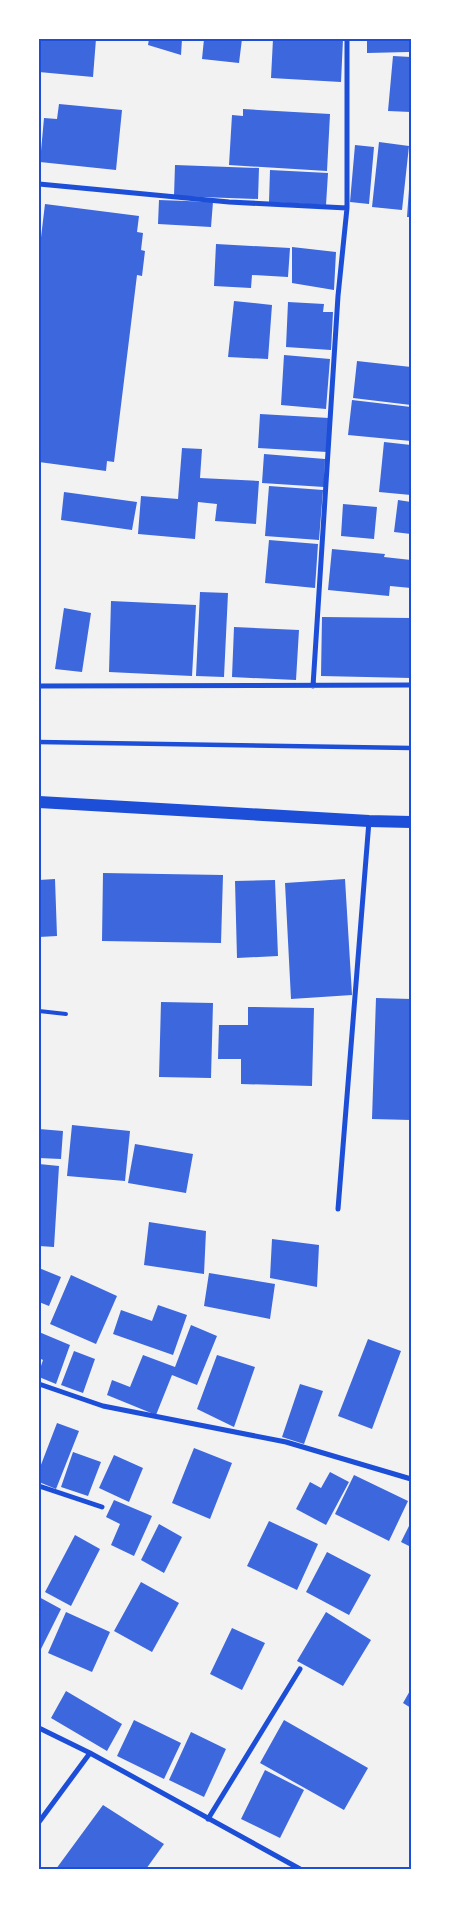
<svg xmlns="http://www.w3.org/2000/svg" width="450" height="1908" font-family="Quicksand,sans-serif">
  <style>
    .building { fill: #3d67dc }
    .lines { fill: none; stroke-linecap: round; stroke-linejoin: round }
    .service { stroke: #1d4ed8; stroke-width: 4 }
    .pedestrian { stroke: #1d4ed8; stroke-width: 4.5 }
    .minor { stroke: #1d4ed8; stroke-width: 5 }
    .primary { stroke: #1d4ed8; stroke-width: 12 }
    .neatline { fill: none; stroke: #1d4ed8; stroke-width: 2 }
  </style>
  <rect width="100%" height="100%" fill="#f2f2f2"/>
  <path class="building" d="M39 39H96L93 77 39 72Z
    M149 39H182L181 55 148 45Z
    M204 39H242L239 63 202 59Z
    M273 39H343L341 82 271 78Z
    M367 39H409V52L367 53Z
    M393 56 411 57V112L388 111Z
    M59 104 122 110 116 170 40 162 44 118 57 119Z
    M243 109 330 114 327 171 229 165 232 115 243 116Z
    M379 142 409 146 402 210 372 207Z
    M355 145 374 147 369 204 350 202Z
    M175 165 259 168 258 199 174 196Z
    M270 170 328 173 326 205 269 202Z
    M409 189H411V217H407Z
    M159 200 213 202 211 227 158 224Z
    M45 204 139 216 137 232 143 233 141 250 145 251 142 276 137 275 114 462 107 461 106 471 39 462V254Z
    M216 244 290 248 288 277 252 275 251 288 214 286Z
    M292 247 336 252 334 290 292 283Z
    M234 301 272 305 268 359 228 357Z
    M288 302 324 304 323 312H333L331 350 286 347Z
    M284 355 330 359 326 409 281 405Z
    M357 361 411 367V405L353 398Z
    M352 400 411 407V441L348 435Z
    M260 414 329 418 327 452 258 448Z
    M384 442 411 445V495L379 492Z
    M182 448 202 449 200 478 259 481 256 524 215 521 217 504 198 502 195 539 138 534 141 496 178 499Z
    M264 454 325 459 324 487 262 483Z
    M269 486 323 490 319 540 265 536Z
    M64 492 137 502 132 530 61 520Z
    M398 500 411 502V534L394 532Z
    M343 504 377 507 374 539 341 536Z
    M269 540 318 544 315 588 265 583Z
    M332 549 385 554 384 557 411 560V588L390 586 389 596 328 590Z
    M200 592 228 593 224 677 196 676Z
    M111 601 196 605 192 676 109 672Z
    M64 608 91 613 82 672 55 669Z
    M322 617 411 618V678L321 676Z
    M234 627 299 630 296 680 232 677Z
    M103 873 223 875 221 943 102 941Z
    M55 879 57 936 39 937V880Z
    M345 879 352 995 291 999 285 883Z
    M275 880 278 956 237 958 235 881Z
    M376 998 411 999V1120L372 1119Z
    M161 1002 213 1003 211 1078 159 1077Z
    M248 1007 314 1008 312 1086 241 1084V1059H218L219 1025H248Z
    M72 1125 130 1131 125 1181 67 1176Z
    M39 1129 63 1131 61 1159 39 1158Z
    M135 1144 193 1154 186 1193 128 1183Z
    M39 1164 59 1166 54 1247 39 1246Z
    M149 1222 206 1231 204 1274 144 1265Z
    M272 1239 319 1245 317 1287 270 1278Z
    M39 1268 61 1277 49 1306 39 1302Z
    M209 1273 275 1284 270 1319 204 1306Z
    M71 1275 117 1296 96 1344 50 1324Z
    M158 1305 187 1315 173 1355 113 1334 121 1310 152 1321Z
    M191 1325 217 1336 197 1385 172 1375 156 1415 107 1395 112 1380 130 1387 143 1355 175 1367Z
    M39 1332 70 1345 56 1384 39 1377V1372L43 1360 39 1358Z
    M368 1339 401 1351 372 1429 338 1416Z
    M74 1351 95 1359 83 1393 61 1385Z
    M217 1355 255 1367 234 1427 197 1409Z
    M300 1384 323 1391 304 1444 282 1437Z
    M57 1423 79 1431 56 1489 39 1482V1470Z
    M194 1448 232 1463 210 1519 172 1503Z
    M73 1452 101 1462 88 1496 61 1487Z
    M114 1455 143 1468 129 1502 99 1488Z
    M330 1472 349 1482 326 1525 296 1509 310 1482 321 1488Z
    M354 1475 408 1501 389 1541 335 1514Z
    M114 1500 152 1516 134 1556 111 1545 120 1524 106 1517Z
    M269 1521 318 1544 297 1590 247 1566Z
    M411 1522V1547L401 1542Z
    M159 1524 182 1537 164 1573 141 1560Z
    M75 1535 100 1549 71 1606 45 1592Z
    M327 1552 371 1575 349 1615 306 1592Z
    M141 1582 179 1603 152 1652 114 1631Z
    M39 1597 61 1609 39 1653Z
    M66 1612 110 1632 92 1672 48 1653Z
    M326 1612 371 1640 343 1686 297 1661Z
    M232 1628 265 1643 242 1690 210 1674Z
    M411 1689V1708L403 1703Z
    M66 1691 122 1724 107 1751 51 1718Z
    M134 1720 181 1743 164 1779 117 1756Z
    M284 1720 368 1768 344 1810 260 1763Z
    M191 1732 226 1749 204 1797 169 1780Z
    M265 1770 304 1790 280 1838 241 1819Z
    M103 1805 164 1844 146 1869H56Z"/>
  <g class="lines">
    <path class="service" d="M39 1011 66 1014"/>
    <path class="pedestrian" d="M39 742 411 748"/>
    <path class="minor" d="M39 184 229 202 347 208
      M39 686 411 685
      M313 686 338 296 347 208V39
      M338 1209 369 821
      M39 1384 103 1406 286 1442 411 1479
      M39 1486 102 1507
      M39 1728 90 1753 300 1869
      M208 1819 300 1669
      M39 1822 90 1753"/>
    <path class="primary" d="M39 802 369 821 411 822"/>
  </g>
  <rect width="450" height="1908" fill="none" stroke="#ffffff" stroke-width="80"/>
  <rect x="40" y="40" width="370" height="1828" class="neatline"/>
</svg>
